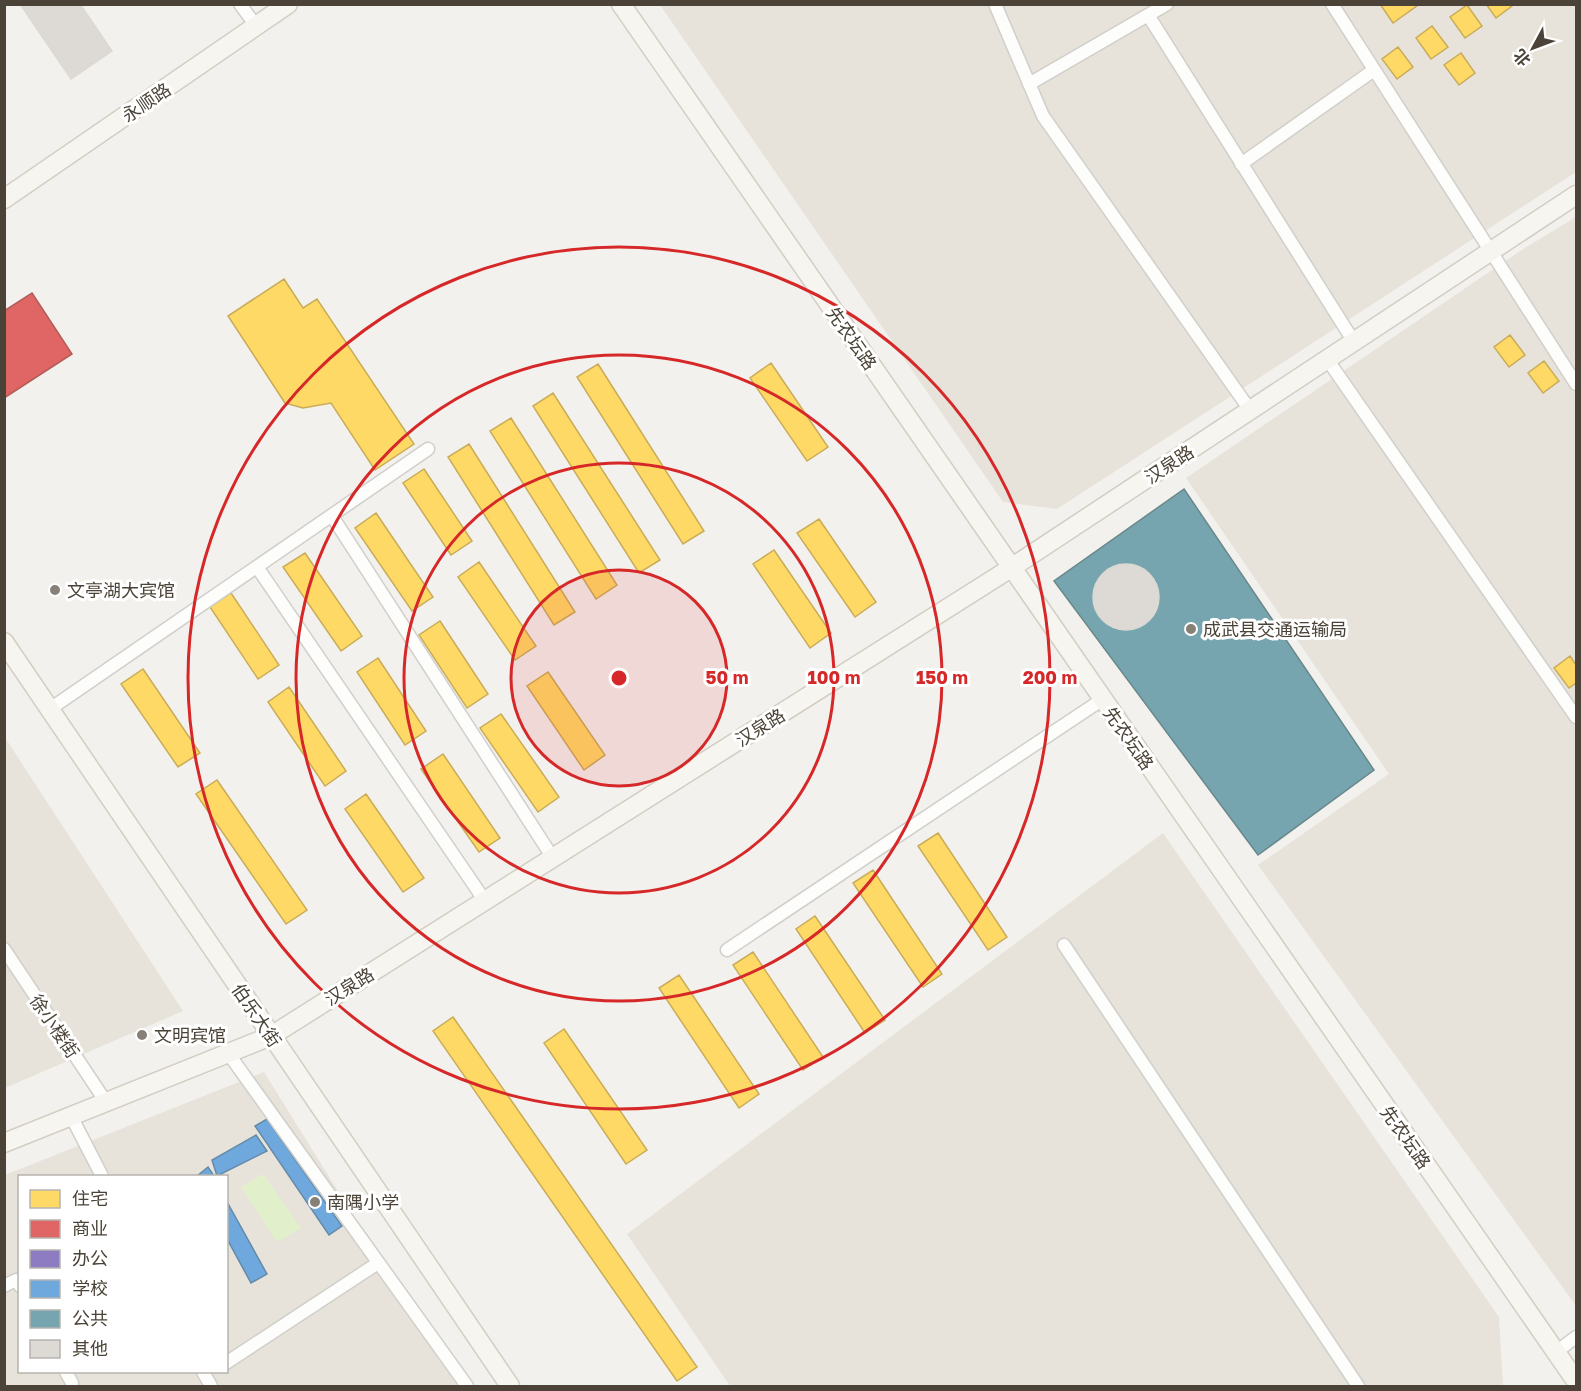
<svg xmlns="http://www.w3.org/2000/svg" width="1581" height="1391" font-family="'Golos Text','Noto Sans SC',sans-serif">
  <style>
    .residential { fill: #e7e3da; fill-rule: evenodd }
    .green { fill: #e1efcb }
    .homes { fill: #ffd966; stroke: #c9ac58; stroke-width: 1.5 }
    .shops { fill: #e06666; stroke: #b35c58; stroke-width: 1.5 }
    .offices { fill: #8e7cc3; stroke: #7a6b99; stroke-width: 1.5 }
    .schools { fill: #6fa8dc; stroke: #648aaa; stroke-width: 1.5 }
    .public { fill: #76a5af; stroke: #69888b; stroke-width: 1.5 }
    .building { fill: #dddad5; stroke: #dcd8d2; stroke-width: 1.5 }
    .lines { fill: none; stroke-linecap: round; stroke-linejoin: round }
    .street-casing { stroke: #d1cfca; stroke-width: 15 }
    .secondary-casing { stroke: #d3cec3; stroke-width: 21 }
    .street { stroke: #fdfdfc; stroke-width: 12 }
    .secondary { stroke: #f7f5f0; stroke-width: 18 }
    .ring { fill: none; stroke: #d62828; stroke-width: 3 }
    .poi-dot { fill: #868077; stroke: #fff; stroke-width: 2 }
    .labels { text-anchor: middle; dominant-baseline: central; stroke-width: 6; stroke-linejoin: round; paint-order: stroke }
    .street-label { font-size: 18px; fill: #4b4337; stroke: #fff }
    .poi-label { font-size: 18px; fill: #4b4337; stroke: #fff; text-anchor: start }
    .centre { fill: #d62828; stroke: #fff; stroke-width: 3 }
    .ring-label { font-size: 18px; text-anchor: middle; font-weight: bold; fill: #d62828; stroke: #fff; stroke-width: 6; stroke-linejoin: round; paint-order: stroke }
  </style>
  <rect width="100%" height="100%" fill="#f3f1ed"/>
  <path class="residential" d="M660 5H1576V172L1057 509 1003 502Z
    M1576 217V1306L1258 865 1389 774 1186 478 1520 251Z
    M4 736 183 1011 5 1088H4Z
    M1163 833 1499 1317 1503 1386H730L627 1234Z
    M264 1072 459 1386H5V1175ZM20 1176H226V1372H20Z"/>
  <path class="green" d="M263 1174 301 1228 277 1242 241 1187Z"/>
  <path class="homes" d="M1380 4H1418V5L1393 23Z
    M1486 4H1511L1512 6 1496 18Z
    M1467 5 1482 26 1465 38 1450 17Z
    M1432 26 1448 47 1431 59 1416 38Z
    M1398 47 1413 67 1397 79 1382 59Z
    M1461 53 1475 73 1459 85 1444 65Z
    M284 279 303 308 317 299 414 444 375 470 331 403 303 408 285 403 228 316Z
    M1510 335 1525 355 1509 367 1494 347Z
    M1544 361 1559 381 1543 393 1528 373Z
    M771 363 828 447 807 461 750 378Z
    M598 364 704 531 683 544 577 377Z
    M553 393 660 560 639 573 533 406Z
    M511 418 617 585 596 599 490 431Z
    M469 444 575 612 554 625 448 457Z
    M424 469 472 541 451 555 403 483Z
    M376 513 433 597 412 611 355 528Z
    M819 519 876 602 855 617 797 533Z
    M774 550 831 633 810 648 753 564Z
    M305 553 362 636 341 651 283 567Z
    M479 562 536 646 515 660 458 577Z
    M231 593 279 665 258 679 210 607Z
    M440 621 488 694 467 708 419 635Z
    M1570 656 1576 665V683L1569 688 1554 668Z
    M378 658 426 731 405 745 357 672Z
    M143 669 200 753 178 767 121 684Z
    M548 672 605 755 584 770 527 686Z
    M289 687 346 771 325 786 268 702Z
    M501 714 559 797 538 812 480 728Z
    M443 754 500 838 479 852 421 769Z
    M217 780 307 910 286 924 196 794Z
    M366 794 424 878 403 892 345 809Z
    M938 833 1007 937 988 950 918 846Z
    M873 870 942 974 923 987 853 883Z
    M815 916 885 1020 865 1033 796 929Z
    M753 952 823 1057 803 1070 733 965Z
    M679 975 759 1094 739 1108 659 988Z
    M453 1017 697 1367 677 1381 433 1031Z
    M564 1029 647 1150 626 1164 544 1043Z"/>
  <path class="shops" d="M32 293 72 354 4 398V311Z"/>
  <path class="offices" d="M1155 677 1217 766 1204 775 1142 686Z"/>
  <path class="schools" d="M267 1119 342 1226 329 1235 255 1126Z
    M256 1135 267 1151 217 1176 212 1160Z
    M208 1167 214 1176H197Z
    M226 1200 267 1274 251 1283 226 1237Z"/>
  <path class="public" d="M1184 489 1374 770 1258 855 1054 581Z"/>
  <path class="building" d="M20 4H80L112 51 71 79Z
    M1093 597a33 33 0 1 1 66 0a33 33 0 1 1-66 0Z"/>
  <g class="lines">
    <g class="street-casing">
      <path id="street" d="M240 4 256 26
        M995 4 1043 116 1250 410
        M1332 4 1576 384
        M1148 15 1354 342
        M1029 84 1167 4
        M1241 164 1374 70
        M1327 359 1576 717
        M332 516 553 858
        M257 567 485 901
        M50 709 428 449
        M1064 945 1358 1386
        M4 949 106 1102
        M727 950 1103 699
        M228 1053 467 1386
        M71 1116 102 1176
        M4 1286 16 1280 20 1286
        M1556 1352 1576 1337
        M226 1363 378 1263
        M66 1372 72 1383
        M203 1372 211 1386"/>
    </g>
    <g class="secondary-casing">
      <path id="secondary" d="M621 4 1576 1381
        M4 199 288 4
        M4 642 510 1386
        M4 1143 271 1036 1011 568 1576 195"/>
    </g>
    <use href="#street" class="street"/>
    <use href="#secondary" class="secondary"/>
  </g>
  <circle cx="619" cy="678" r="108" fill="#d62828" fill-opacity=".12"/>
  <g class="ring">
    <circle cx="619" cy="678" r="108"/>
    <circle cx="619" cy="678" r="215"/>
    <circle cx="619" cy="678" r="323"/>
    <circle cx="619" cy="678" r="431"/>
  </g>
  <g class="poi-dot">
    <circle cx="55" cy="590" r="6"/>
    <circle cx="1191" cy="629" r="6"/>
    <circle cx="142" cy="1035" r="6"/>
    <circle cx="315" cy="1202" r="6"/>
  </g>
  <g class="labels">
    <g class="street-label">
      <text transform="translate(146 102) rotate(-34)">永顺路</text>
      <text transform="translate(852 338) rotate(55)">先农坛路</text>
      <text transform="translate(1169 464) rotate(-33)">汉泉路</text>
      <text transform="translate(760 727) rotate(-32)">汉泉路</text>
      <text transform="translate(1129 738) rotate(55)">先农坛路</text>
      <text transform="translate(349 986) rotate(-32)">汉泉路</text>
      <text transform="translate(257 1015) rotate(56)">伯乐大街</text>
      <text transform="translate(55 1026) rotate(56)">徐小楼街</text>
      <text transform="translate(1406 1137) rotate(55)">先农坛路</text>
    </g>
    <g class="poi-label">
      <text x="67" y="590">文亭湖大宾馆</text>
      <text x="1203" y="629">成武县交通运输局</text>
      <text x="154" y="1035">文明宾馆</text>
      <text x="327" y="1202">南隅小学</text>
    </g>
  </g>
  <circle cx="619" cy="678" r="9" class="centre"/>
  <g class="ring-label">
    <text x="727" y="684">50 m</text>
    <text x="834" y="684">100 m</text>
    <text x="942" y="684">150 m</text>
    <text x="1050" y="684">200 m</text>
  </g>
  <rect width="1581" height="1391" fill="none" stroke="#4b4337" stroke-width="12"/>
  <rect x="18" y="1175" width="210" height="198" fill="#ffffff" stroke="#b7b4af" stroke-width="1.5"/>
  <rect x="30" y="1190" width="30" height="18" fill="#ffd966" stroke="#b7b4af" stroke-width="1.5"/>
  <text x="72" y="1205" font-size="18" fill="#4b4337">住宅</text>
  <rect x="30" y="1220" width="30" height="18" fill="#e06666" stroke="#b7b4af" stroke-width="1.5"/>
  <text x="72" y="1235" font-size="18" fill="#4b4337">商业</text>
  <rect x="30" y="1250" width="30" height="18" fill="#8e7cc3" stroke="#b7b4af" stroke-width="1.5"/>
  <text x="72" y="1265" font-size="18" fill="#4b4337">办公</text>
  <rect x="30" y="1280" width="30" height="18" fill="#6fa8dc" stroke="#b7b4af" stroke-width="1.5"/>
  <text x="72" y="1295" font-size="18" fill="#4b4337">学校</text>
  <rect x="30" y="1310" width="30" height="18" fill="#76a5af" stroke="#b7b4af" stroke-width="1.5"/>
  <text x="72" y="1325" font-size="18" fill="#4b4337">公共</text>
  <rect x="30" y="1340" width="30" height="18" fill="#dddad5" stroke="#b7b4af" stroke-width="1.5"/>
  <text x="72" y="1355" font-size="18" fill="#4b4337">其他</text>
  <g transform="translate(1533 48) rotate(229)" stroke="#ffffff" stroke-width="4.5" paint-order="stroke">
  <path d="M0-4.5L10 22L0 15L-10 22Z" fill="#4b4337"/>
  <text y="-9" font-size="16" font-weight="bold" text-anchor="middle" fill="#4b4337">北</text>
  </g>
</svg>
